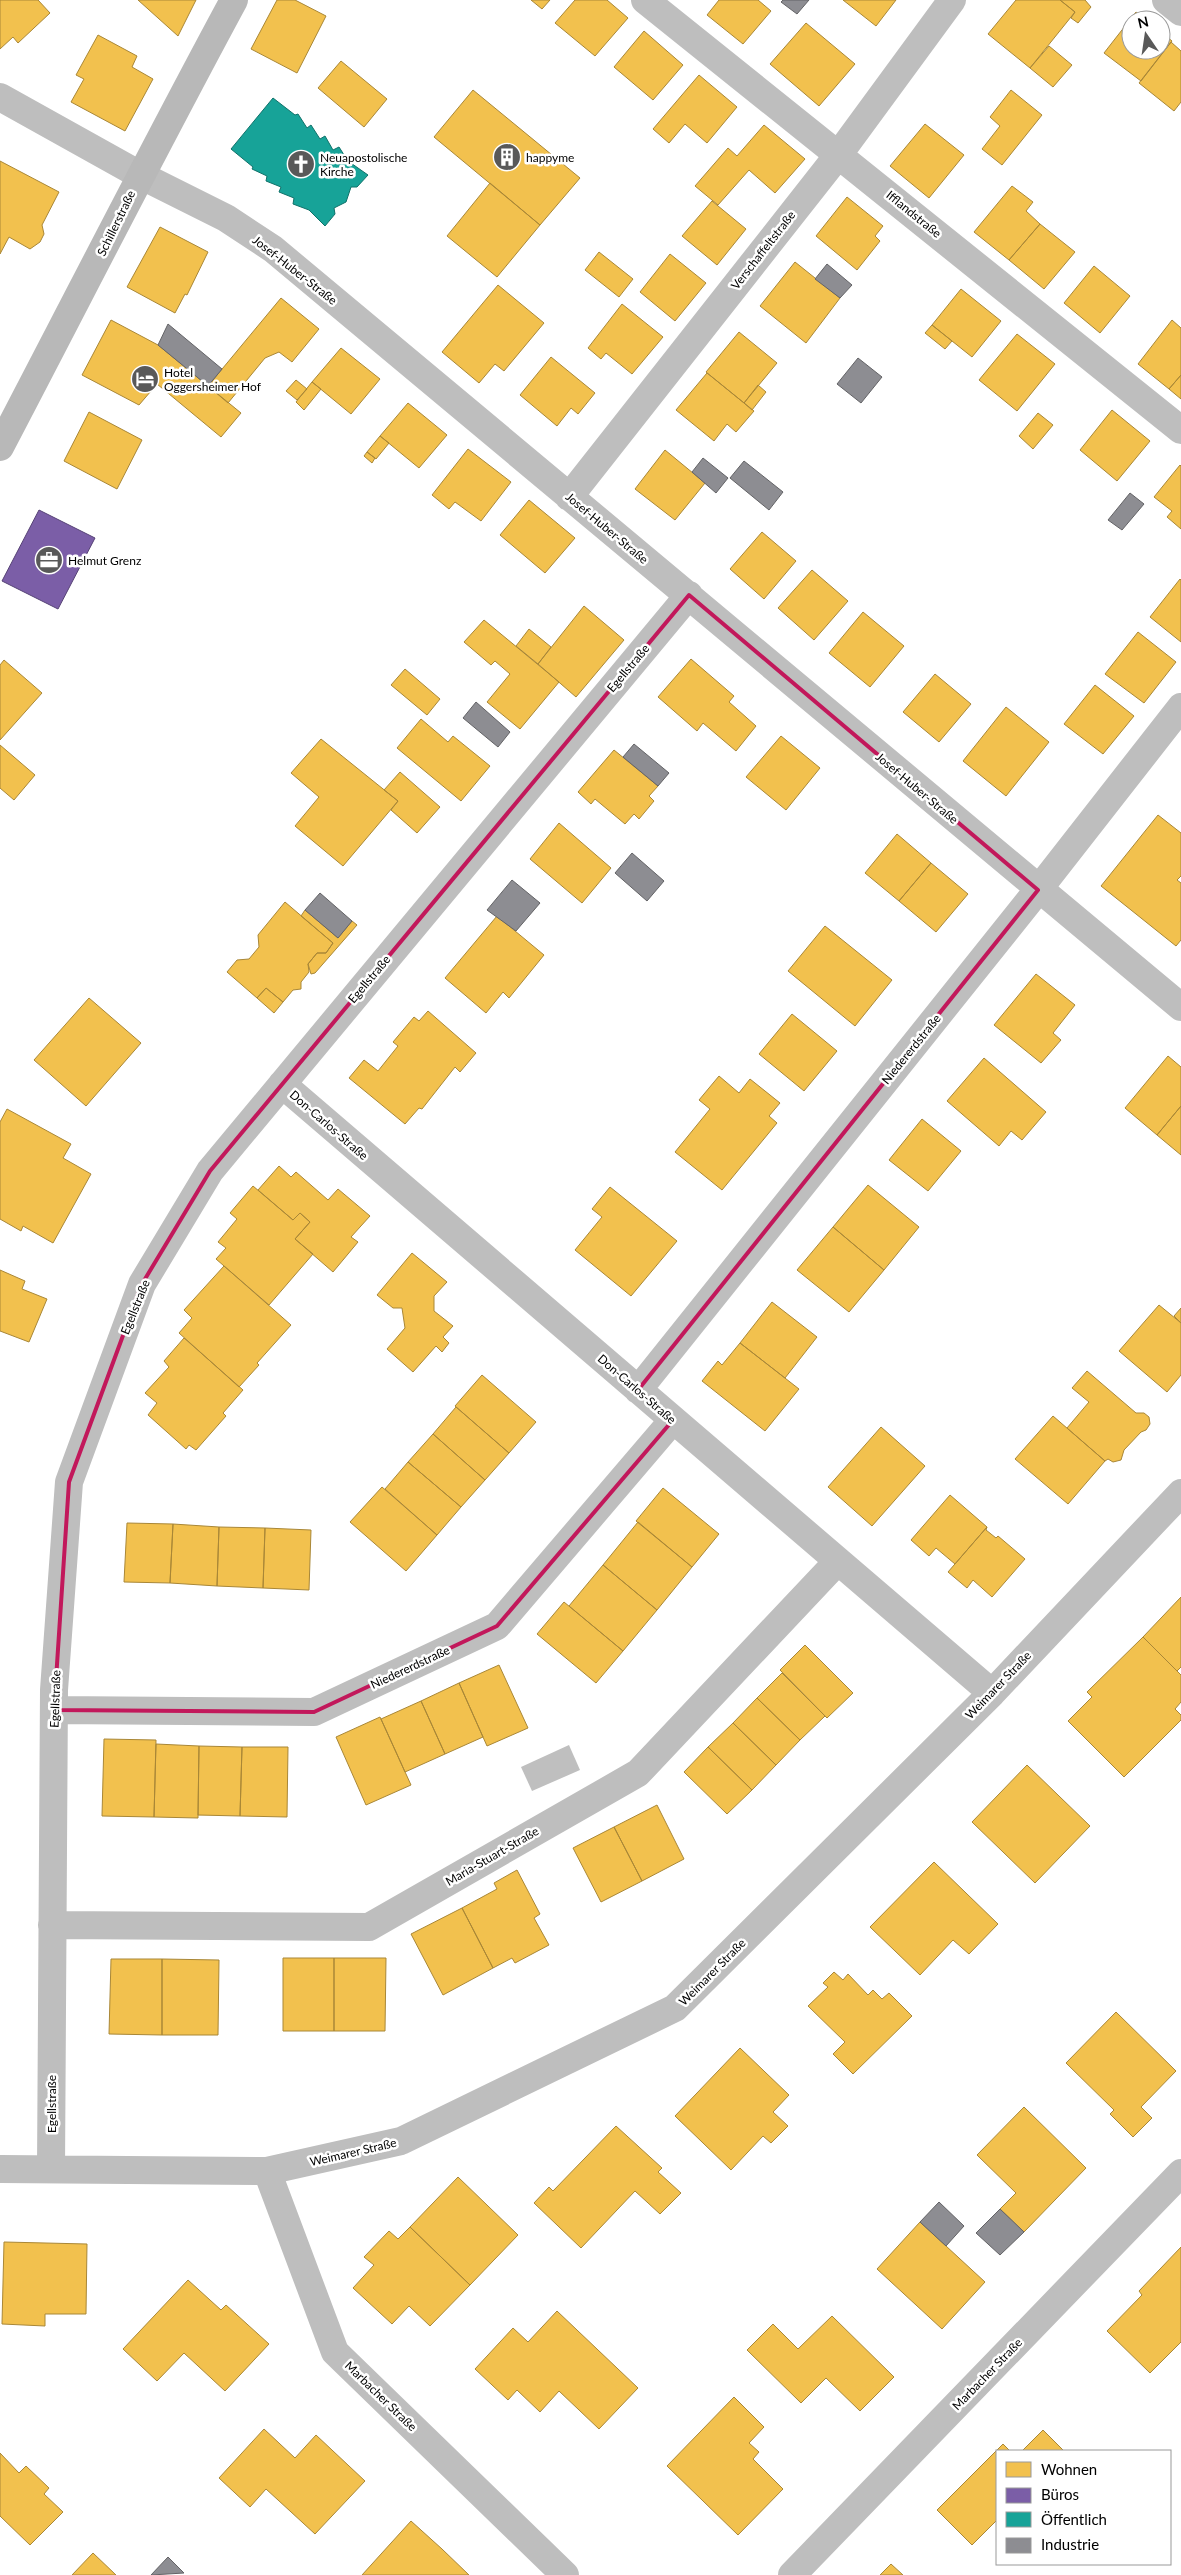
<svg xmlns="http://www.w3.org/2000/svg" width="1181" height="2575" font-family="Lato,sans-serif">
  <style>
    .water { fill: #bfbfbf }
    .homes { fill: #f2c14e; stroke: #a98737 }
    .offices { fill: #7b5ea7; stroke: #564275 }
    .public { fill: #17a398; stroke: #10726a }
    .industry { fill: #8d8d92; stroke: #636366 }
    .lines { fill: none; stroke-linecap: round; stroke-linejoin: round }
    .street { stroke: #bebebe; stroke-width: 28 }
    .secondary { stroke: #b8b8b8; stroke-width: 28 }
    .marked { fill: none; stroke: #c2185b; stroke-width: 4; stroke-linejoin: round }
    .labels { text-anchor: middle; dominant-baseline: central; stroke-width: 5; stroke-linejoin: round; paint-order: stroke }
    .poi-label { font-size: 12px; fill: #000; stroke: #fff; text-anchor: start }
    .street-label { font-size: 12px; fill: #000; stroke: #fff }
  </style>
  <rect width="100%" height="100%" fill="#fff"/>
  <path class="water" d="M569 1745 580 1770 532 1791 521 1767Z"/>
  <path class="homes" d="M0 0H38L50 13 18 43 13 37 0 49Z
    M138 0H196L178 36Z
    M277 0H295L326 16 297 73 251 49Z
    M531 0H550L542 9Z
    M575 0H607L628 18 595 56 555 23Z
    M719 0H758L771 11 743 44 707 15Z
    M843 0H896L876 26Z
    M1016 0H1060L1075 12 1030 68 988 34Z
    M1060 0H1085L1091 7 1078 23 1071 18 1075 12Z
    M1136 12 1146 20H1131V50H1161V32L1172 41 1141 81 1104 53Z
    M806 23 855 64 819 106 770 64Z
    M644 31 683 65 653 100 614 67Z
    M98 35 137 56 132 67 153 79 125 131 71 102 84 79 76 75Z
    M1171 42 1181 51V102L1174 111 1139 83Z
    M1049 46 1072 65 1053 87 1030 68Z
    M341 61 387 99 364 127 318 88Z
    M699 75 737 107 707 143 685 124 669 143 653 129Z
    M473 90 580 178 540 225 434 137Z
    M1011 90 1042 115 1002 165 982 149 1000 126 990 117Z
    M925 124 964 155 929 198 890 166Z
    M764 125 805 159 775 193 749 170 718 205 695 186 728 148 737 156Z
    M0 161 59 192 42 225 44 234 40 242 30 249 9 237 0 254Z
    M490 183 540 225 497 277 447 236Z
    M1012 186 1033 202 1026 211 1040 224 1009 260 974 232Z
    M847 197 883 226 875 236 880 241 857 270 816 236Z
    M712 201 746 229 717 265 682 236Z
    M1040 224 1075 252 1044 289 1009 260Z
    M160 227 208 252 187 295 185 294 175 313 127 287Z
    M599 252 633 279 619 297 585 270Z
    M670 254 706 283 675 321 640 292Z
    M795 262 840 298 806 343 760 306Z
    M1094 266 1130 296 1100 333 1064 303Z
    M498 285 544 323 504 371 495 364 479 383 442 352Z
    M961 289 1001 321 972 357 932 325Z
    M281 298 319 329 292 362 279 352 265 358 228 403 208 386Z
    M622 304 663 337 632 374 606 353 601 359 588 348Z
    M111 320 158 345 241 413 221 437 157 384 139 405 82 375Z
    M1172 320 1181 328V375L1169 389 1138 364Z
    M932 325 952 341 945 349 925 333Z
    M739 332 777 363 744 403 706 372Z
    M1017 334 1055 364 1017 411 979 380Z
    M341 348 380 379 351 414 312 382Z
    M551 357 595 393 578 414 571 408 557 426 520 395Z
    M707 373 754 411 736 432 727 424 714 441 676 410Z
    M1181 375V399L1169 389Z
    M296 380 307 389 297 400 286 391Z
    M312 382 321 389 304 410 296 402Z
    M758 385 766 392 752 410 744 403Z
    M408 403 447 435 419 468 380 436Z
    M1112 410 1150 441 1117 481 1080 450Z
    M89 412 142 440 117 489 64 461Z
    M1038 413 1053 425 1033 449 1019 436Z
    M380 436 389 443 376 459 367 452Z
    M468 449 511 482 481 521 455 502 449 509 432 495Z
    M665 450 705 483 675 520 635 489Z
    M367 452 375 458 372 463 364 456Z
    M1180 465 1181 466V529L1167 517 1172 511 1154 497Z
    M529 500 575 538 545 573 500 535Z
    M762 532 796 561 764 599 730 569Z
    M812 570 848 601 814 640 778 608Z
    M1180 579 1181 580V642L1150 617Z
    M584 606 624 640 576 697 538 664Z
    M863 612 904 646 870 687 829 653Z
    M484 620 559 682 520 729 487 702 510 674 495 661 491 665 464 642Z
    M529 629 551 647 538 664 516 646Z
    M1138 632 1176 662 1144 703 1105 674Z
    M691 659 734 696 729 702 756 726 736 751 703 723 697 731 658 697Z
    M4 660 42 693 0 740V665Z
    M405 669 440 699 427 715 391 685Z
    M935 674 971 704 939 742 903 712Z
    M1095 685 1134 716 1103 754 1064 724Z
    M1006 707 1049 742 1006 796 963 761Z
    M421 719 448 742 453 736 490 766 461 801 397 748Z
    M781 736 820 768 786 810 746 777Z
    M321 739 398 801 343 866 295 826 319 797 291 773Z
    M0 745 35 775 14 800 0 788Z
    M614 750 658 786 649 796 654 801 639 819 634 814 625 824 595 799 591 804 578 792Z
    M400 772 440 807 417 833 391 810 398 801 384 790Z
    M1158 815 1181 833V876L1177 880 1181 883V940L1176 946 1101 886Z
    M559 823 611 868 582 903 530 859Z
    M897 834 931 863 899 901 865 873Z
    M931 863 968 894 936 932 899 901Z
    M285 902 333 943 326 953H317L308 964 309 972 301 982V989L293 990 283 1002 266 988 257 998 227 972 237 960 249 959 259 947 258 935Z
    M305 910 338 938 352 921 357 925 315 973 311 974 308 964 317 953H326L333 943 301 916Z
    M497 916 544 955 509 998 503 992 486 1013 445 978Z
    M825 926 892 980 855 1026 788 971Z
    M1036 974 1075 1005 1053 1033 1061 1040 1041 1063 994 1025Z
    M266 988 283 1002 274 1013 257 998Z
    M89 998 141 1043 86 1106 34 1060Z
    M428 1011 476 1053 460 1072 455 1067 422 1109 419 1108 405 1124 349 1078 364 1060 378 1071 398 1046 393 1042 414 1017 419 1021Z
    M792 1014 837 1051 804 1091 759 1054Z
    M1168 1056 1181 1067V1106L1157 1135 1125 1108Z
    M984 1058 1046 1112 1022 1140 1011 1131 999 1146 947 1101Z
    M719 1076 739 1093 750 1079 780 1103 769 1116 777 1123 722 1190 675 1152 710 1109 699 1100Z
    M1181 1106V1155L1157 1135Z
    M7 1109 71 1144 63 1158 91 1174 53 1243 23 1226 21 1231 0 1219V1122Z
    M922 1119 961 1151 928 1191 889 1160Z
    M279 1166 291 1177 296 1172 328 1200 338 1189 370 1216 351 1237 358 1242 333 1272 295 1239 310 1222 300 1213 293 1220 258 1190Z
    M868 1185 919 1227 884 1270 833 1227Z
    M253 1186 293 1220 300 1213 310 1222 295 1239 313 1254 269 1305 216 1259 226 1248 218 1242 237 1219 230 1213Z
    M610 1187 677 1241 631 1296 575 1250 602 1217 592 1209Z
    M833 1227 884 1270 849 1312 797 1270Z
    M412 1253 447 1282 434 1296V1311L453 1326 443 1337 449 1343 442 1352 436 1346 413 1372 387 1349 405 1328 402 1308H393L377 1295Z
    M224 1266 291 1325 257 1363 259 1365 239 1387 179 1333 192 1318 184 1310Z
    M0 1270 25 1281 22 1289 47 1299 29 1342 0 1331Z
    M772 1302 817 1337 785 1378 740 1343Z
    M1159 1305 1181 1323V1375L1167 1392 1119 1351Z
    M1181 1308V1323L1174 1316Z
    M184 1338 243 1390 223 1413 226 1416 196 1450 189 1445 186 1449 148 1415 157 1403 145 1393 169 1367 164 1361Z
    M740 1343 799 1389 765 1431 702 1381 718 1361 722 1365Z
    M1087 1371 1136 1413H1144L1149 1417 1150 1424 1146 1430 1141 1432 1124 1450 1121 1460 1113 1462 1108 1459 1105 1461 1067 1428 1089 1402 1072 1388Z
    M482 1375 536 1422 509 1453 455 1406Z
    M456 1407 509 1453 485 1480 433 1434Z
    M1053 1416 1105 1461 1068 1504 1015 1459Z
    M881 1427 925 1466 872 1526 828 1487Z
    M433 1434 485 1480 461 1507 408 1462Z
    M408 1462 461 1507 437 1535 385 1489Z
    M382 1487 437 1535 406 1571 350 1522Z
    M663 1488 719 1534 692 1567 636 1521Z
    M950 1495 987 1527 955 1564 936 1548 929 1556 911 1540Z
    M638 1522 692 1567 657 1610 603 1565Z
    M127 1523 173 1524 170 1583 124 1582Z
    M173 1524 219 1527 217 1586 170 1583Z
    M219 1527 265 1528 263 1588 217 1586Z
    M987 1527 986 1530 996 1538 998 1536 1025 1559 992 1597 973 1580 967 1588 948 1572Z
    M265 1528 311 1530 309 1590 263 1588Z
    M603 1565 657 1610 623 1651 569 1606Z
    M1181 1597V1667L1177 1671 1143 1637Z
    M564 1602 623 1651 596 1683 537 1634Z
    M1143 1637 1181 1675V1702L1175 1709 1181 1715V1720L1124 1777 1068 1721 1092 1697 1087 1692Z
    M805 1645 853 1693 827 1718 780 1670Z
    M499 1665 528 1728 487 1746 459 1683Z
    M782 1673 825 1716 800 1740 757 1698Z
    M459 1683 483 1737 445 1754 421 1701Z
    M757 1698 800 1740 776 1765 733 1723Z
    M421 1701 445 1754 405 1772 381 1719Z
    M380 1717 411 1785 366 1805 336 1737Z
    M733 1723 776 1765 752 1790 708 1747Z
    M104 1739 156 1740 154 1817 102 1816Z
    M156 1744 199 1746 198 1818 154 1817Z
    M199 1746 242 1747 240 1816 198 1815Z
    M242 1747H288L287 1817 240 1816Z
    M708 1747 752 1790 727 1814 684 1772Z
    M1027 1765 1090 1826 1035 1883 972 1822Z
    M657 1805 684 1859 642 1881 614 1827Z
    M614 1827 642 1881 601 1902 573 1848Z
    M934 1862 998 1924 969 1954 953 1940 920 1975 870 1927Z
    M517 1870 540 1914 534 1918 549 1945 515 1963 512 1958 493 1968 462 1908 497 1889 494 1883Z
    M462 1908 493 1968 443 1995 411 1934Z
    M283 1958H334V2031H283Z
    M334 1958H386L385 2031H334Z
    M111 1959H162V2035L109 2034Z
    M162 1959 219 1960 218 2035H162Z
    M834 1972 843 1980 848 1974 868 1995 873 1990 882 1999 889 1993 912 2016 853 2074 833 2054 845 2042 808 2006 828 1987 823 1983Z
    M1116 2012 1176 2071 1141 2107 1152 2118 1133 2137 1110 2114 1114 2110 1066 2063Z
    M740 2048 789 2095 773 2112 788 2126 771 2143 763 2136 731 2170 675 2116Z
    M1024 2107 1086 2168 1024 2232 1000 2209 1016 2193 977 2155Z
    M616 2126 662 2168 658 2172 681 2193 660 2214 635 2191 581 2248 534 2203 549 2187 553 2191Z
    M458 2177 518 2235 470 2285 410 2227Z
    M920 2222 985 2282 942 2329 877 2269Z
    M410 2227 470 2285 430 2326 409 2306 392 2324 353 2288 374 2265 364 2257 389 2231 398 2239Z
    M4 2242 87 2244 86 2314H45V2326L2 2324Z
    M1181 2247V2342L1150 2373 1107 2331 1142 2295 1139 2291Z
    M188 2280 221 2310 226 2305 269 2344 225 2391 184 2353 157 2381 123 2349Z
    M557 2311 638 2388 599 2429 559 2391 540 2412 517 2390 508 2400 475 2369 513 2328 528 2342Z
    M832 2316 894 2377 860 2411 826 2378 801 2403 747 2350 773 2324 798 2349Z
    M734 2397 764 2427 749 2443 759 2452 753 2459 783 2489 738 2535 667 2466Z
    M264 2429 295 2458 316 2435 365 2481 315 2534 266 2489 250 2507 219 2478Z
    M1043 2430 1064 2451H1022Z
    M1003 2444 1010 2451H997V2520L972 2545 937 2510Z
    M0 2453 19 2473 26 2466 49 2488 44 2494 63 2512 30 2545 0 2516Z
    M411 2521 442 2549 469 2575H362Z
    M93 2553 116 2575H72Z
    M891 2564 903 2575H880Z"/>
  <path class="offices" d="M39 510 95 538 58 609 2 581Z"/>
  <path class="public" d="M273 98 295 115 298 114 307 128 311 125 320 139 325 136 333 150 339 147 348 161 368 175 357 187H351L346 202 334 208 335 214 325 226 309 210 293 204 294 198 279 192 281 187 266 181 267 176 252 169 253 167 231 149Z"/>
  <path class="industry" d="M783 0H809L797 14 781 2Z
    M827 264 852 285 840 298 815 279Z
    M168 324 222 369 208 386 158 345Z
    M858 358 882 377 861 403 837 384Z
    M703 458 728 478 716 493 692 472Z
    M744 461 783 492 769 510 730 478Z
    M1130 493 1144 504 1122 530 1108 520Z
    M476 702 510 732 498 747 463 718Z
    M634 744 669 773 658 786 623 757Z
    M632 853 664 881 647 901 615 873Z
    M512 880 540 903 516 931 487 910Z
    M320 893 352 921 338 938 305 910Z
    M939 2202 964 2226 946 2246 920 2222Z
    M1000 2209 1024 2232 1000 2255 976 2233Z
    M168 2557 184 2573 151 2575Z"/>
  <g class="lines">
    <path class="street" d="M645 0 1181 430
      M1166 0 1181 12
      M0 97 140 175 226 218 273 249 1181 1007
      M569 497 839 154 952 0
      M282 1084 992 1693
      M638 1390 1038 890 1181 707
      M54 1710 314 1712 497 1626 673 1420
      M52 1925 369 1927 638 1773 838 1561
      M0 2169 267 2171 401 2141 675 2008 992 1693 1181 1493
      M51 2169 54 1690 69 1482 142 1284 210 1171 689 595
      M267 2171 335 2352 565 2575
      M792 2575 1181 2173"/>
    <path class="secondary" d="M0 447C78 298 154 148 234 0"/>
  </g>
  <path class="marked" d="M689 595 1038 890 638 1390 673 1420 497 1626 314 1712 54 1710 69 1482 142 1284 210 1171Z"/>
  <defs>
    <g id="building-disc" transform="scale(1.4375)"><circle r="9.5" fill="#595959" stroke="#fff"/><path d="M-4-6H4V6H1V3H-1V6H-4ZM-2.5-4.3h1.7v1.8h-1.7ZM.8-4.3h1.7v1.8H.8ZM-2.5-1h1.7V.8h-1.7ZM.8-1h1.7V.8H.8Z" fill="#fff"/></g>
    <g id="church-disc" transform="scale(1.4375)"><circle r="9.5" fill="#595959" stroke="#fff"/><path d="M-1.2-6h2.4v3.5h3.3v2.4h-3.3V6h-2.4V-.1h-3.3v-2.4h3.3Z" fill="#fff"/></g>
    <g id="hotel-disc" transform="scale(1.4375)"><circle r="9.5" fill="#595959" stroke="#fff"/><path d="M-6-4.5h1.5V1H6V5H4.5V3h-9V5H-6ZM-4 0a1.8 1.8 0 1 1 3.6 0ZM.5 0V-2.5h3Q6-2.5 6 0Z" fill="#fff"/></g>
    <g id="office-disc" transform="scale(1.4375)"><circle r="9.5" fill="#595959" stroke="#fff"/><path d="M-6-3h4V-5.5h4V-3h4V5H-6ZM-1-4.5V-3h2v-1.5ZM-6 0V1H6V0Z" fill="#fff"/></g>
  </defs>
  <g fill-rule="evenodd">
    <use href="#building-disc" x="507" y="157"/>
    <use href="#church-disc" x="301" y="164"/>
    <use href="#hotel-disc" x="145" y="379"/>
    <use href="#office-disc" x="49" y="560"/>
  </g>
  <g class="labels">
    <g class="poi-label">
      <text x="320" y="157">Neuapostolische<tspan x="320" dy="14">Kirche</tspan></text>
      <text x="526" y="157">happyme</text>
      <text x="164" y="372">Hotel<tspan x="164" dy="14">Oggersheimer Hof</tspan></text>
      <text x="68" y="560">Helmut Grenz</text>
    </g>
    <g class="street-label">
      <text transform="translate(914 214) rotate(39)">Ifflandstraße</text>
      <text transform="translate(116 223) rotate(-64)">Schillerstraße</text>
      <text transform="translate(763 250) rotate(-52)">Verschaffeltstraße</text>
      <text transform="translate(295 270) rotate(38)">Josef-Huber-Straße</text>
      <text transform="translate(607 528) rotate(40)">Josef-Huber-Straße</text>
      <text transform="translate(628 668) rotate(-50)">Egellstraße</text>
      <text transform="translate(917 788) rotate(40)">Josef-Huber-Straße</text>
      <text transform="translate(369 979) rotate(-50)">Egellstraße</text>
      <text transform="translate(911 1049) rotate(-51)">Niedererdstraße</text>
      <text transform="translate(329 1125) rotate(41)">Don-Carlos-Straße</text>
      <text transform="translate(135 1307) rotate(-68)">Egellstraße</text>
      <text transform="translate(637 1389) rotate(41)">Don-Carlos-Straße</text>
      <text transform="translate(410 1667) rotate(-25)">Niedererdstraße</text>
      <text transform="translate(998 1685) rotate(-46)">Weimarer Straße</text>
      <text transform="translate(55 1699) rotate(-88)">Egellstraße</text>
      <text transform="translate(492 1856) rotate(-30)">Maria-Stuart-Straße</text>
      <text transform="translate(712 1972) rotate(-45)">Weimarer Straße</text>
      <text transform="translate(51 2104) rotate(-90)">Egellstraße</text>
      <text transform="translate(353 2152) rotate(-13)">Weimarer Straße</text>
      <text transform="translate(987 2374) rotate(-46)">Marbacher Straße</text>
      <text transform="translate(381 2396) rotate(44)">Marbacher Straße</text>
    </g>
  </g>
  <rect x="996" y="2450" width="175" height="115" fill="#ffffff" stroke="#999999"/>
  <rect x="1006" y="2462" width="25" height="15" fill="#f2c14e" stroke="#999999"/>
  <text x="1041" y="2475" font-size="15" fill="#000000">Wohnen</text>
  <rect x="1006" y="2488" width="25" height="15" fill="#7b5ea7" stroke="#999999"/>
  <text x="1041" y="2500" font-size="15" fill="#000000">Büros</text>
  <rect x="1006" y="2512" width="25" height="15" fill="#17a398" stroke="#999999"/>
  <text x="1041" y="2525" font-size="15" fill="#000000">Öffentlich</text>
  <rect x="1006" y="2538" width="25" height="15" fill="#8d8d92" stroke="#999999"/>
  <text x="1041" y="2550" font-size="15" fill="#000000">Industrie</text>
  <g transform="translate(1146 35) rotate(347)"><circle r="24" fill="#ffffff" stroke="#999999"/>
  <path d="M0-4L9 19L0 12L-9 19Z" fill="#595959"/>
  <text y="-8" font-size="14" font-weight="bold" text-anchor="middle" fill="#000000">N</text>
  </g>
</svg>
